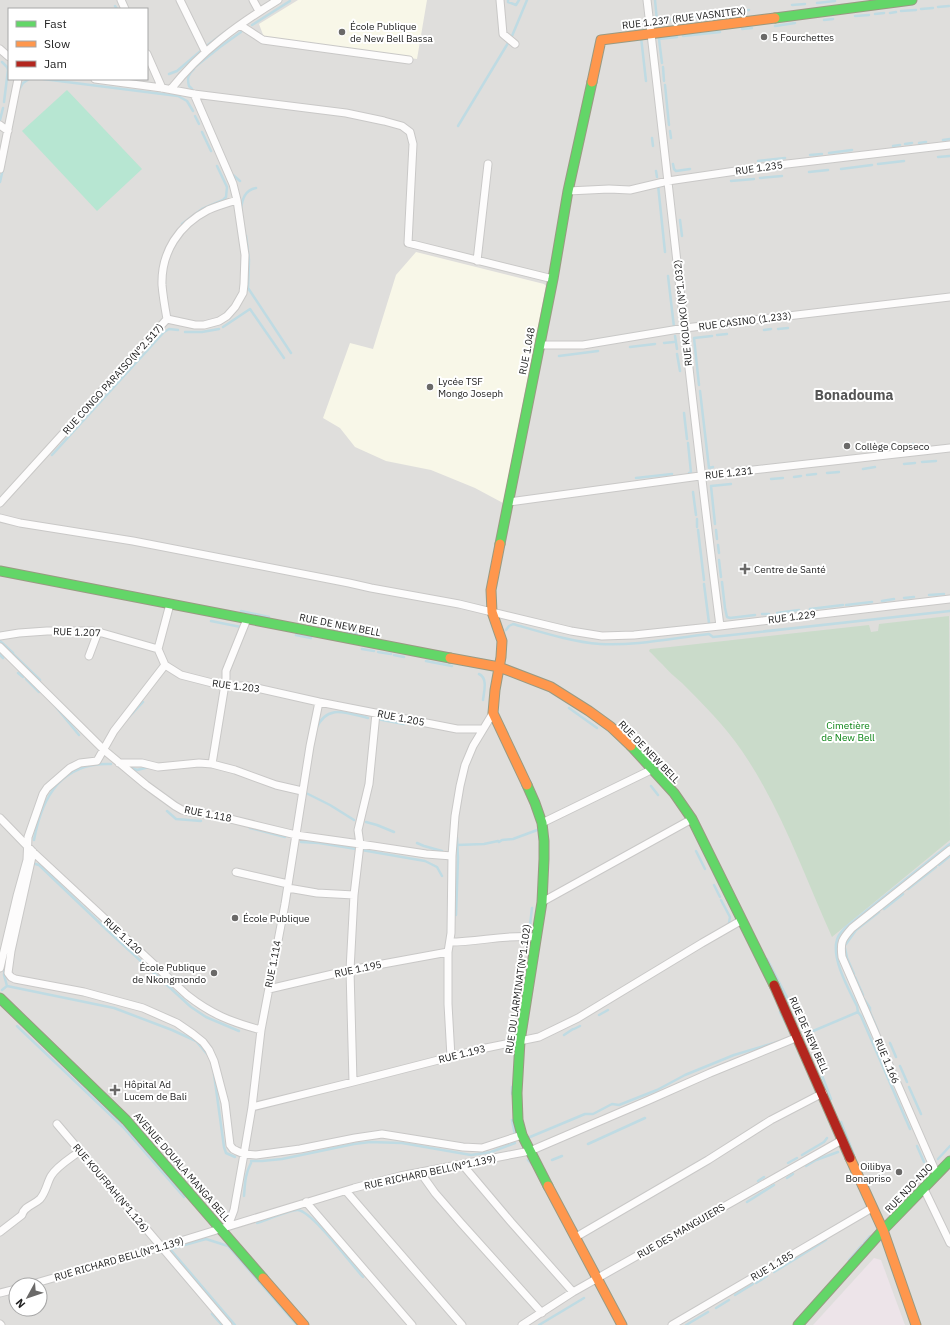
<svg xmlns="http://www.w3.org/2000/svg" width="950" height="1325" font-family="'IBM Plex Sans',sans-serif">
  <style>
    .residential { fill: #dfdedc; fill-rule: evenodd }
    .industrial { fill: #ede4e9 }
    .education { fill: #f8f7e8 }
    .cemetery { fill: #cadbca }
    .pitch { fill: #b7e6d2 }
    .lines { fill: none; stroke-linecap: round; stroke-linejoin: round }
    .stream { stroke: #bfdbe3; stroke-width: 2.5 }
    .street-casing { stroke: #c9c8c7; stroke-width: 9 }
    .fast-casing { stroke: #999a82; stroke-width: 11 }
    .slow-casing { stroke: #999a82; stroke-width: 11 }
    .jam-casing { stroke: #999a82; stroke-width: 11 }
    .street { stroke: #fdfcfc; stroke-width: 7 }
    .fast { stroke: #63d668; stroke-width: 9 }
    .slow { stroke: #ff974d; stroke-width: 9 }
    .jam { stroke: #b3261e; stroke-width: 9 }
    .poi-dot { fill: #6a6968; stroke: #fff; stroke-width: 1.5 }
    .labels { text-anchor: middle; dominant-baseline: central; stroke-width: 4; stroke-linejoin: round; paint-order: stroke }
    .street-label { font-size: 10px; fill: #222; stroke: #fff }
    .poi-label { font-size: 10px; fill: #222; stroke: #fff; text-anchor: start }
    .park-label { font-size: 10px; fill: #0c8416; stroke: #fff }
    .district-label { font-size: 14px; font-weight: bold; fill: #555; stroke: #fff }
  </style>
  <rect width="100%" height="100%" fill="#f0eeeb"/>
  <path class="residential" d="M0 0H950V1325H0ZM9 9H147V79H9ZM16 1285H40V1309H16Z"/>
  <path class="industrial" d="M874 1258 881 1260 905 1325H813Z"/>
  <path class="education" d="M298 0H427L417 59 265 40 259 24Z
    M416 252 544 284 546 286 503 503 475 488 431 470 386 461 355 447 340 428 323 418 350 343 373 349 396 275Z"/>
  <path class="cemetery" d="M949 616 950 840 832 937C804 875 781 808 742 751 725 726 703 704 682 683 675 677 668 671 662 664 657 660 654 655 649 651L650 649 670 647 869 625 871 632 878 631 879 624Z"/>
  <path class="pitch" d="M67 90 142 169 97 211 22 131Z"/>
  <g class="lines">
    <path class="stream" d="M508 0V2L516 5 519 0
      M655 0 657 21 674 19
      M817 3 835 1
      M792 5 805 4
      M115 6 117 9
      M938 7 949 6
      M921 9 933 8
      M740 11 749 10
      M901 11 916 10
      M890 13 896 12
      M875 14 884 13
      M855 16 869 15
      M691 17 700 16
      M676 19 688 18
      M824 20 833 19
      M252 25 290 1
      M775 26 795 23
      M742 29 752 28
      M512 36 527 0
      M683 36 720 32
      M641 37 646 81
      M205 47 228 30
      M2 62 7 67 8 70 4 102
      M662 63 659 39 677 37
      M195 67 220 47 241 32
      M663 67 664 81
      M169 74 177 71 203 49
      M43 79 178 96 187 101 193 111
      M665 85 669 125
      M192 89 189 86C187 78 188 74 194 69
      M19 90 23 83 29 79
      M195 116 199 124
      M0 120 3 108
      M458 126 508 43
      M670 131 671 138
      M202 132 211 151
      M652 138 653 146
      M943 140 950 139
      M919 143 926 142
      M905 144 912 143
      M893 146 900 145
      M829 153 852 150
      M810 155 822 154
      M938 157 950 156
      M758 161 785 158
      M673 164 674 169 676 171 690 169
      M878 164 904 161
      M841 169 872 165
      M656 171 657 177
      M809 172 828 170
      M233 175 240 181
      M760 178 782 176
      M731 181 754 179
      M0 182 3 169
      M658 185 665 252
      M241 210C242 199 245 190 256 188
      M680 220 682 236
      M182 224 202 209 223 200 226 197 227 187 217 166
      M246 236 249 260 248 288 291 353
      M668 276 674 327
      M223 327 250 309 284 358
      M778 329 788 328
      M764 330 771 329
      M185 332H202L219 329
      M717 335 727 334
      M675 336 677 349
      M664 343 674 342
      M630 347 655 344
      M677 354 680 371
      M559 356 598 351
      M699 385 694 338 712 336
      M700 391 709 468 713 467
      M684 413 687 439
      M688 443 691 473H689
      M905 445 913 444
      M871 450 887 448
      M52 455 164 332 169 329 178 330
      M922 462 936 461
      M904 464 915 463
      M863 469 875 467
      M827 473 839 472
      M807 475 816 474
      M794 477 801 476
      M636 478 672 474
      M771 479 783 478
      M693 492 696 515
      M697 519V527
      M715 524 711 486 731 484
      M698 530 704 580
      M716 530 717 539
      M718 545 719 553
      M719 560 721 577
      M722 582 725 608 727 617 730 618 755 615
      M704 584 709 623
      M929 595 944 594
      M904 598 914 597
      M882 601 894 599
      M846 605 872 602
      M810 609 843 605
      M241 611 269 617
      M777 613 799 610
      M762 614H769
      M211 621 241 627
      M506 630 509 626 513 624C541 632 572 642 600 644 636 646 673 638 709 634L713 637 950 611
      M346 632 363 635
      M296 635 311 638
      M0 641 13 653
      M362 649 374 651
      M378 652 391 654
      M13 654 40 680
      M0 655 3 658
      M394 655 404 657
      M426 661 452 666
      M18 673 23 677
      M479 674C488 678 484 692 483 700
      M26 679 39 692
      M56 707 79 735
      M569 708 597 728
      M129 717 143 702
      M377 719 404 724
      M316 729C327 703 347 713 368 718
      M638 746 646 754
      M656 765 665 775
      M129 767 137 770 149 767
      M651 786 658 795
      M306 793 330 805 354 820
      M167 811 176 819 201 821
      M366 822 377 825 394 832
      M250 828 285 837
      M34 840C42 796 62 762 111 764
      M301 842 319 843 350 848 425 861 437 867 442 876
      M417 843 424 846 442 851
      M457 845 484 844 498 841 499 842 502 840 513 839 540 829
      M696 851 705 869
      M32 863 39 865 107 930 191 1007 206 1017 239 1031
      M939 865 950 856
      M714 885 720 897
      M908 889 936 867
      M721 900 730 917 729 923
      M884 909 903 894
      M456 915 458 858 457 838
      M529 934 532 908
      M846 944 856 930 879 912
      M845 948 847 958 854 974
      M767 959 805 1032 811 1049
      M5 963 4 975 7 986
      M855 977 863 995
      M7 986 114 1008 172 1030 196 1041 207 1054
      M2 990 7 986
      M864 999 870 1008V1012L878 1031
      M780 1012 789 1029
      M599 1015 608 1010
      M17 1026 123 1127 184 1197
      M574 1029 580 1026
      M806 1034 858 1012
      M564 1035 573 1029
      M890 1043 896 1057
      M818 1065 831 1099
      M900 1066 907 1082
      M214 1074 224 1147 226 1153 235 1157
      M909 1087 921 1114
      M512 1094V1087
      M512 1120 515 1135
      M841 1122 854 1155
      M910 1129 861 1016 858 1012 857 1006C849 990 831 958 837 940 838 935 842 931 846 927L950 844
      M530 1137 585 1114H593L612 1104 619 1105 657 1090 685 1075 734 1055 781 1041
      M588 1144 645 1118
      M917 1146 924 1162
      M802 1155 824 1142 827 1138
      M938 1159 950 1146
      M528 1160 533 1165
      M552 1160 562 1156
      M251 1161H262L282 1159 354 1144 370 1142 402 1143 471 1155 491 1152 515 1143
      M788 1163 797 1158
      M806 1166 816 1160 838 1152
      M787 1178 793 1174
      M758 1181 764 1177
      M244 1196C245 1184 245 1174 251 1163
      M747 1202 774 1185
      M257 1223C264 1221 292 1209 298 1210 313 1212 351 1264 363 1277
      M864 1243 870 1236
      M849 1260 862 1245
      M774 1272 826 1240
      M756 1283 767 1276
      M735 1295 753 1284
      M716 1308 729 1300
      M212 1314 222 1325
      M235 1325 170 1249 206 1239 228 1246 297 1325
      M539 1325 584 1298
      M686 1325 708 1312"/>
    <g class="street-casing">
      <path id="street" d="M121 0 125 9
        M180 0 205 51
        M253 0 259 11
        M500 0 503 34 515 44
        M647 0C672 209 693 418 720 626
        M240 25 263 40 409 60
        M0 49 9 57
        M147 54 162 88
        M95 79 162 88 194 94 346 113 384 121 402 126 410 132 413 144 408 243 553 279
        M171 89C201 51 237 25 278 0
        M0 125 8 131
        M0 169 18 79
        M568 191 609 189 630 190 668 181 770 166 950 145
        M477 261 488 164
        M167 319 195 325H204L219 321 227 316 235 307 243 293 244 284 245 255 237 200 233 184 194 94
        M540 345H583L685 328 950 297
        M509 502 700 476 950 448
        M0 503 167 319C165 308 163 297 162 285 161 252 179 225 208 210 217 206 227 203 237 200
        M0 518 20 523 133 541 349 583 371 588 459 604 571 631 602 636 634 635 720 626 950 599
        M0 636 19 633 47 631H92L102 633 158 649 165 665
        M0 647 104 750 146 785 175 806 182 810 190 812 218 816 296 835 360 844 426 854 452 856
        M158 649 170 604
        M89 656 98 632
        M119 763H142L158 767 199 763 212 764 235 770 276 785 302 791
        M212 764 226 678V671L247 619
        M0 818 33 852 187 995C211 1014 231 1022 261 1030
        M542 823 653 769
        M33 852 11 951 8 973 11 977 15 979 84 992 143 1008 177 1023 193 1034 203 1042 209 1050 214 1061 225 1103 230 1145 233 1149 237 1151 244 1154 256 1155 300 1149 355 1138 382 1134 463 1147 482 1148 522 1135
        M236 872 288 884
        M288 888 317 893 354 895
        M542 902 692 819
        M450 942C479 942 507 934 536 937
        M0 968 17 896 27 860 28 837 43 794 47 788 70 768 80 763 97 761 114 731 165 665 181 675 224 686H248L319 702 457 729H483
        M269 989 350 970 448 952
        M451 1057 448 1004V952L451 933 452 856 455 816 460 786 465 765 473 746 493 713
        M353 1082 350 970 354 895 360 844 358 830 369 784 376 713
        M252 1107 353 1082 481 1049 539 1037 578 1018 702 943 742 920
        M57 1124 228 1325
        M462 1164 511 1222 573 1292
        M420 1172 435 1193 461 1223 542 1313
        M937 1175 842 957C840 942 842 939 852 928L950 850
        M924 1189 950 1243
        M346 1191 462 1325
        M306 1202 412 1325
        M228 1226 234 1210 244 1154 252 1107 261 1030 285 904 310 746 319 702
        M0 1232 22 1215C24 1206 34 1205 40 1199 46 1192 47 1183 51 1176 57 1166 71 1158 80 1151
        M576 1237 708 1160 771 1120 823 1093
        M29 1285 161 1247 354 1188 400 1176 530 1151 649 1100 710 1073 798 1037
        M0 1293 16 1289
        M0 1324 1 1325
        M522 1325 573 1292 842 1140
        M672 1325 872 1208"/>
    </g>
    <g class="fast-casing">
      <path id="fast" d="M775 18 912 0
        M500 544 553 279 568 191 592 82
        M0 571 450 658
        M631 746 674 793 692 819 774 985
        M527 785 535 803 542 823 544 841V859L542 902 520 1041 517 1093 518 1120 522 1135 548 1186
        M0 998 126 1120 263 1278
        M798 1325 883 1230 950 1161"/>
    </g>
    <g class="slow-casing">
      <path id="slow" d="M592 82 601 40 775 18
        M500 544 491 590 492 612 502 641 501 657 495 690 493 713 527 785
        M450 658 499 667 551 687 589 711 611 727 631 746
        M850 1158 883 1230 916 1325
        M548 1186 622 1325
        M263 1278 304 1325"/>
    </g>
    <g class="jam-casing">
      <path id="jam" d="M774 985 850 1158"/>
    </g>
    <use href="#street" class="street"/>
    <use href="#fast" class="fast"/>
    <use href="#slow" class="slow"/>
    <use href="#jam" class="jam"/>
  </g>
  <g class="poi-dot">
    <circle cx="342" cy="32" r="4"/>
    <circle cx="764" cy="37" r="4"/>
    <circle cx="430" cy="387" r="4"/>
    <circle cx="847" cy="446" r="4"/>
    <path d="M743 563h4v4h4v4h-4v4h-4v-4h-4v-4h4z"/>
    <circle cx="235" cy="918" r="4"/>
    <circle cx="214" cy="973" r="4"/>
    <path d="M113 1084h4v4h4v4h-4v4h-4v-4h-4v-4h4z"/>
    <circle cx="899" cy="1172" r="4"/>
  </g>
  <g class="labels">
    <g class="street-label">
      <text transform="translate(684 18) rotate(-7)">RUE 1.237 (RUE VASNITEX)</text>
      <text transform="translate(759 168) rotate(-8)">RUE 1.235</text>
      <text transform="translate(683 313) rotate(-96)">RUE KOLOKO (N°1.032)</text>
      <text transform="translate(745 321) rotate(-7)">RUE CASINO (1.233)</text>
      <text transform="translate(527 351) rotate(-79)">RUE 1.048</text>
      <text transform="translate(113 379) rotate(-48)">RUE CONGO PARAISO(N°2.517)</text>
      <text transform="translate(729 473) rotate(-6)">RUE 1.231</text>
      <text transform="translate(792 617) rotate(-7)">RUE 1.229</text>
      <text transform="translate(340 625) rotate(11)">RUE DE NEW BELL</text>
      <text transform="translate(77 632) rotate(2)">RUE 1.207</text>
      <text transform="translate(236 686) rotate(7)">RUE 1.203</text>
      <text transform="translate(401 718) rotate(11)">RUE 1.205</text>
      <text transform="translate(649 752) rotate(46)">RUE DE NEW BELL</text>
      <text transform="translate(208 814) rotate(11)">RUE 1.118</text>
      <text transform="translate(123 936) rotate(43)">RUE 1.120</text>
      <text transform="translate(273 964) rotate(-79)">RUE 1.114</text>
      <text transform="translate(358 969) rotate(-12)">RUE 1.195</text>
      <text transform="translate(518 989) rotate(-82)">RUE DU LARMINAT(N°1.102)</text>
      <text transform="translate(809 1035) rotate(66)">RUE DE NEW BELL</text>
      <text transform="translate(462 1054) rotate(-14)">RUE 1.193</text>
      <text transform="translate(887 1061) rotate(67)">RUE 1.166</text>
      <text transform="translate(182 1167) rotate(49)">AVENUE DOUALA MANGA BELL</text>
      <text transform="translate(430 1172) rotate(-12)">RUE RICHARD BELL(N°1.139)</text>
      <text transform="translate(111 1188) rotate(50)">RUE KOUFRAH(N°1.126)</text>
      <text transform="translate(909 1188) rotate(-46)">RUE NJO-NJO</text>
      <text transform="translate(681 1231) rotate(-30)">RUE DES MANGUIERS</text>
      <text transform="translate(119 1259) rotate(-16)">RUE RICHARD BELL(N°1.139)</text>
      <text transform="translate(772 1266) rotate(-31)">RUE 1.185</text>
    </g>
    <g class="poi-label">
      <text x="350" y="26">École Publique<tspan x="350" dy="12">de New Bell Bassa</tspan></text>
      <text x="772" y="37">5 Fourchettes</text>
      <text x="438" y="381">Lycée TSF<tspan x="438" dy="12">Mongo Joseph</tspan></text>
      <text x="855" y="446">Collège Copseco</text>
      <text x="754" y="569">Centre de Santé</text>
      <text x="243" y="918">École Publique</text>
      <text x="206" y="967" text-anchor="end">École Publique<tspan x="206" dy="12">de Nkongmondo</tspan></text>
      <text x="124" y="1084">Hôpital Ad<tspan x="124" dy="12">Lucem de Bali</tspan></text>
      <text x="891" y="1166" text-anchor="end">Oilibya<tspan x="891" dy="12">Bonapriso</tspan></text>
    </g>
    <g class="park-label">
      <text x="848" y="725">Cimetière<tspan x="848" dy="12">de New Bell</tspan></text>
    </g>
    <g class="district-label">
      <text x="854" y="395">Bonadouma</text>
    </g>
  </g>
  <rect x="8" y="8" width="140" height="72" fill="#ffffff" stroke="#a7a7a7"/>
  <rect x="16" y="21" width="20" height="6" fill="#63d668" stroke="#a7a7a7"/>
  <text x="44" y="28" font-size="12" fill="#222222">Fast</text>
  <rect x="16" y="41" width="20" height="6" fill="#ff974d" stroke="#a7a7a7"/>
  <text x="44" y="48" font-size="12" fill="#222222">Slow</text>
  <rect x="16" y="61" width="20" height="6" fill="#b3261e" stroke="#a7a7a7"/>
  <text x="44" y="68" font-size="12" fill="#222222">Jam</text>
  <g transform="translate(28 1297) rotate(230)"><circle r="19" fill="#ffffff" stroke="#a7a7a7"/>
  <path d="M0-3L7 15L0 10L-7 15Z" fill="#6a6968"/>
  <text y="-6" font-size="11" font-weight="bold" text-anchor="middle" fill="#222222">N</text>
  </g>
</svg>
